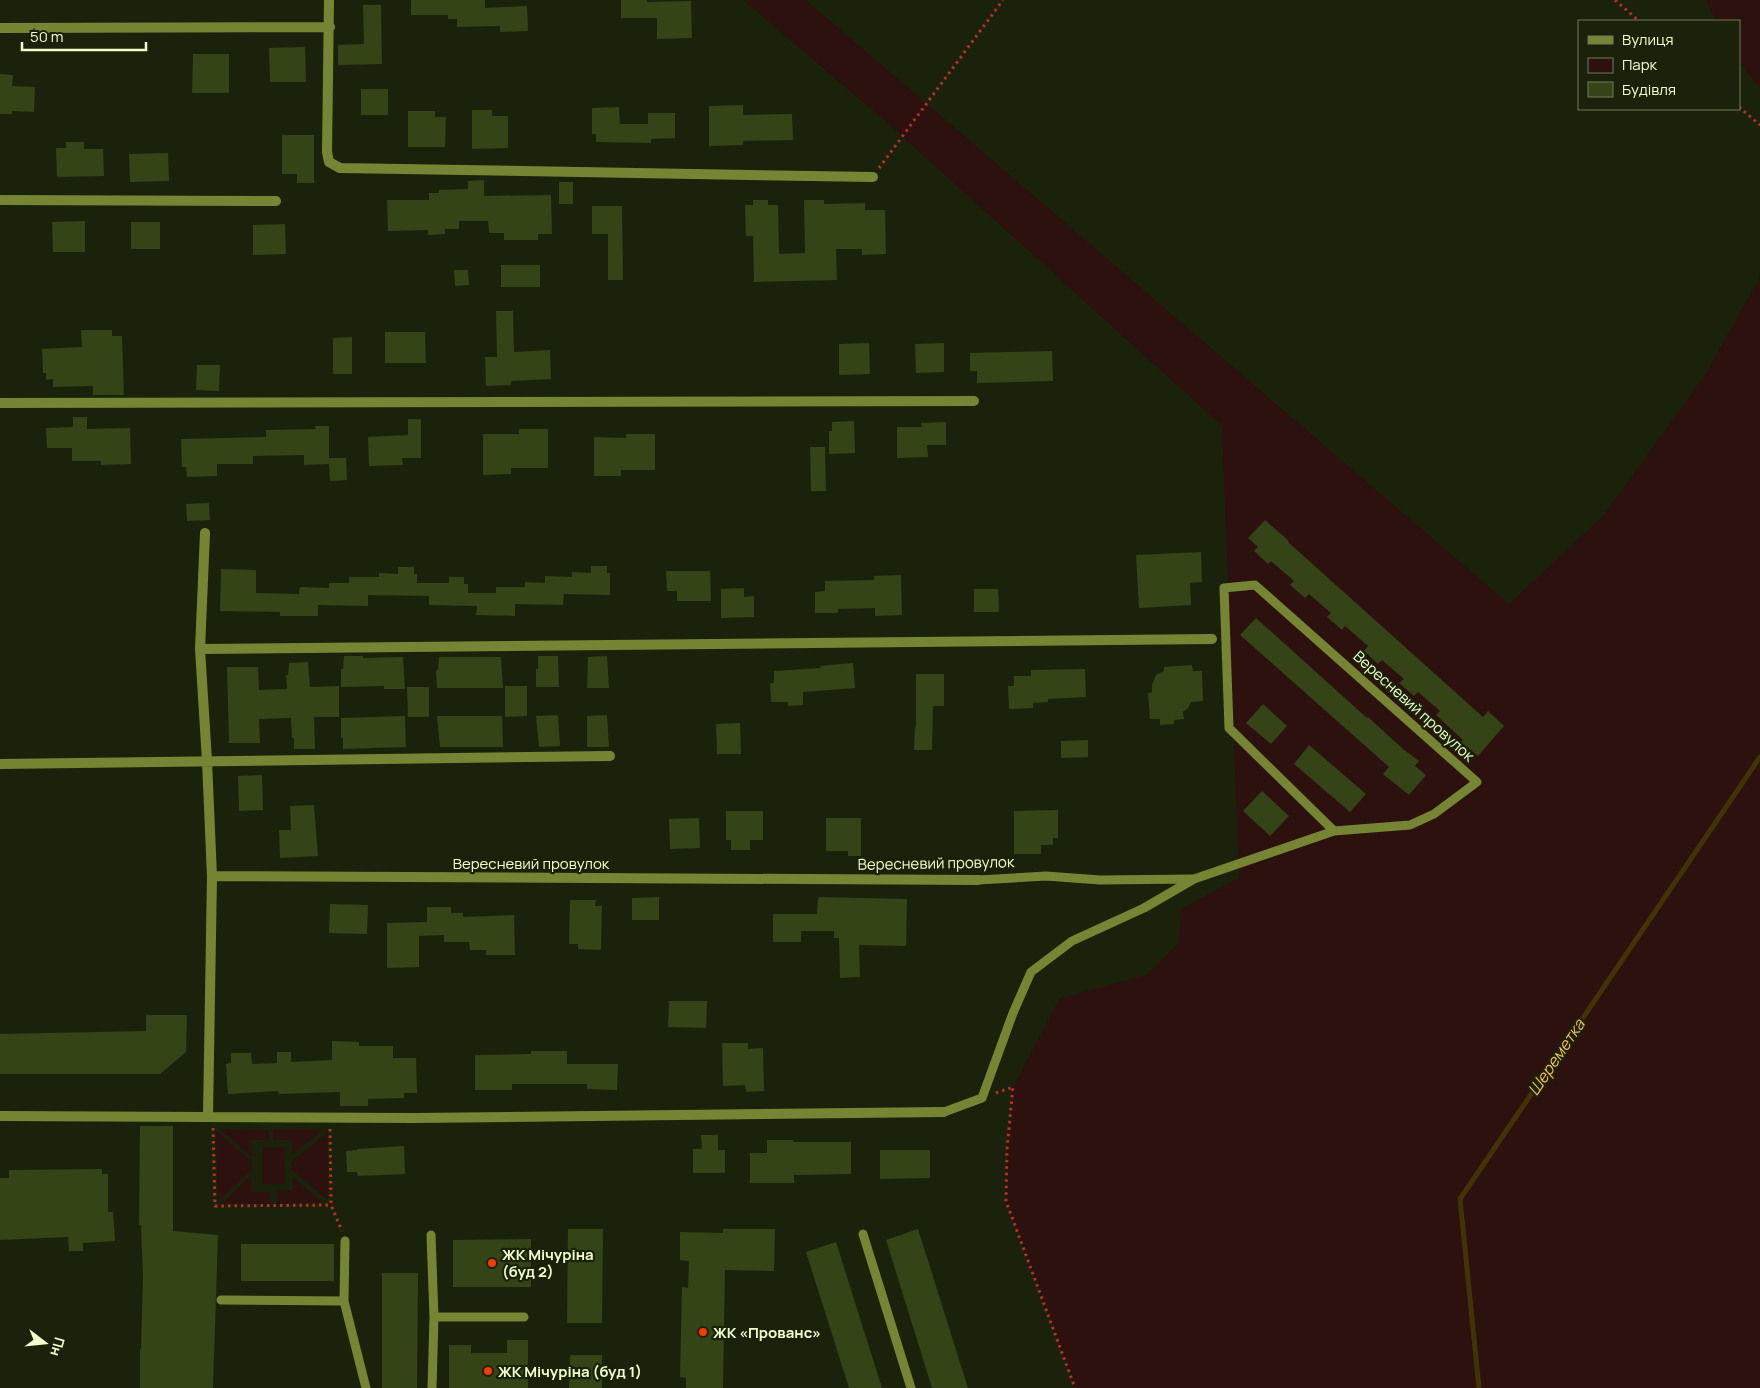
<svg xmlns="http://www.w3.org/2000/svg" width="1760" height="1388" font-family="Manrope,sans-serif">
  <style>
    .green { fill: #2c110e }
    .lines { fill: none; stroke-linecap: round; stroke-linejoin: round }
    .stream { stroke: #413305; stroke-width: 5 }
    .building { fill: #344416 }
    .path { stroke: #bb3024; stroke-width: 3; stroke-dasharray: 2.5 4; stroke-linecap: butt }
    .service { stroke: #768533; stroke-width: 9 }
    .minor { stroke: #768533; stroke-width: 10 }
    .poi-dot { fill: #f73b00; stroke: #1b220b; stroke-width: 2 }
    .labels { text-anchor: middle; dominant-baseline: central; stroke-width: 4.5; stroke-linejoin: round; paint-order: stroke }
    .street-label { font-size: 15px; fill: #f2ffcc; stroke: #1b220b }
    .poi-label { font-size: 15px; font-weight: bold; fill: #f2ffcc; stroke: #1b220b; text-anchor: start }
    .water-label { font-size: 16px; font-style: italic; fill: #ffbd5a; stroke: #1b220b }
  </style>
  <rect width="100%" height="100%" fill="#1b220b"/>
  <path class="green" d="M743 0H806L1509 604 1603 516 1705 375 1760 277V1388H1075L1006 1201 1007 1149 1013 1087 1060 998 1147 975 1179 942 1181 909 1239 878 1222 426 883 119Z
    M1706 0H1760V88L1739 62V21H1716Z
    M219 1129 269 1130V1140H251L252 1157Z
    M273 1129H324L292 1155V1140H273Z
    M216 1131 252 1161 251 1170 218 1202Z
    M328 1132V1200L292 1170 291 1162Z
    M263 1147H284L285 1184H263Z
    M251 1175V1192H270V1204H221Z
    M293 1177 323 1203 277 1204V1191L293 1190Z"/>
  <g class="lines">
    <path class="stream" d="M1479 1388 1460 1199 1760 757"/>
  </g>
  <path class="building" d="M411 0H485V8L527 6 528 31 500 32V26L457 27V19H448V15H411Z
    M621 0H647V2L691 1 692 38 657 39V18H621Z
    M363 5H381L382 64 338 65V45L364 44Z
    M305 47 306 82H270L269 48Z
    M193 54H229V93H192Z
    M0 74 13 75 12 86 35 87 34 112 12 111V114H0Z
    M361 89H388V115H361Z
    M743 105V115L792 114 793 140 743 141V145L709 146V106Z
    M619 107 620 124H648V113H675V138L651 139V143L596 142V134H592V108Z
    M472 110H492V116H508V148L472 149Z
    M408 111H435V117H446L445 147H408Z
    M282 135H314V183H297V174H282Z
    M66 142H84V149H103L104 176 57 177 56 148H66Z
    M168 153 169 181 130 182 129 154Z
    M484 180V196L551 195 552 234H538V240H504V233H489L488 221H459V229H445V234L428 235V230L388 231 387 200H429V193H439V190L468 189V181Z
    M559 182H573V204H559Z
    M753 200H768V205H778L779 254 805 253 804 200H824V204L865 203V210H885L886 254 862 255V249H836L837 280 754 282 753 236H746L745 205H753Z
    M592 206H622L623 280H608V234H592Z
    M85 221V252H53L52 222Z
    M131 222H160V249H131Z
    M285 224 286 254 253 255V225Z
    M501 265H540V287H501Z
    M454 270H468L469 285 455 286Z
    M496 311H513L514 352 550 350 551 379 511 381V385L486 386 485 357H497Z
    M81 330H112V336H122L124 395H93V386L53 387V379L46 380V373H43L42 349 82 347Z
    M385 332H425L426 363H385Z
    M352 337V374H333V338Z
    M869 343 870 374 839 375V344Z
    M944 343V372L916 373 915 344Z
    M1052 351 1053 381 977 383V371H970V353Z
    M197 365H220L219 391 196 390Z
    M73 417H87V429L130 428 131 464 101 465V461H72V448H47L46 428 73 427Z
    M408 419H421V458H402L403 465 369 466 368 437 408 435Z
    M854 421 855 453 829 454V431H832V422Z
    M946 422V445H927L928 457 897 458V427H922L921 423Z
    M315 426H329V458H346L347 480 330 481 329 464 304 465V455L253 456V464H217V476L187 477 186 467H182L181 439 266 437V430L316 429Z
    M519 429H548V468H511V474L483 475V434H519Z
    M626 434H655V470H621V476H594V437L626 438Z
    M810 447H825L826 491H811Z
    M209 503 210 520 187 521 186 504Z
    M1265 520 1289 541 1288 542 1483 717 1488 711 1504 726 1478 756 1461 742 1463 740 1436 715 1440 711 1418 692 1414 696 1399 683 1404 679 1382 660 1378 664 1364 651 1368 646 1345 626 1342 630 1327 617 1331 613 1309 594 1305 598 1290 585 1294 581 1271 561 1268 564 1254 551 1258 547 1248 538Z
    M1201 552 1202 582 1190 583 1191 605 1139 608 1136 555Z
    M591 566H607V573H610V595L564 594 563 605 515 604V616L476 615 477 606 429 605V596L368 595V606L318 605V616H280V612L220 611 221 569 256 570V593L299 594 300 587 329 588V583H349V577H379V573L398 574V567H414V574H417V583H449V577H464V584H468V593H496V587H525V582L545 583V576L572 577V572L591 573Z
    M666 571H710L711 601H677V591H667Z
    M901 575 902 615 875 616V608L838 609V613H815V592L825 591V581L874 580V576Z
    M744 588V597L754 596V617L721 618V589Z
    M974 589H998L999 612H974Z
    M1256 618 1367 718 1368 717 1403 749 1419 761 1415 766 1426 775 1409 795 1383 774 1389 767 1240 635Z
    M344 656H363V658L403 657 405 689H384V686L341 687V669H343Z
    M538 656H558L559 687H536V669H538Z
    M607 656 609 688H587L588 657Z
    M439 657H501L503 688H437L436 670H438Z
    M308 662 310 687 339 686V717H314L315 749H294V738H292L291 718 259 719 260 743H229L227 667H258L259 690 287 689 286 675H288L289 663Z
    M853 663 855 688 803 692V705L788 706V702H771L770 683H774V671L821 668 820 666Z
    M1192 665 1193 671H1202L1203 701 1191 702 1188 708 1183 712 1184 719 1174 720V724L1160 725V719H1150L1148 693 1152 692V685L1156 675 1164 671V667Z
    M1085 669 1086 697 1048 699V702L1033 703V708L1009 709 1008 686H1014V676H1031V670Z
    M916 674H944V706H933L932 750H914L915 727H916Z
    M505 686H527V716L505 717Z
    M407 687H429V717H408Z
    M1263 704 1287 726 1271 744 1246 723Z
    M558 715 560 746 539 747 536 716Z
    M607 715 609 747H587V716Z
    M405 716 406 747 343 749V738H341V718Z
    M437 716H502L503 747H440Z
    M740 723 741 754H717L716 724Z
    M1088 740V757L1061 758V741Z
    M1309 745 1366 794 1350 812 1294 764Z
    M262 775 263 810 239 811 238 776Z
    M1262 791 1289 816 1270 836 1243 811Z
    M314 805 318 856 280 858 279 830H291L290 806Z
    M1058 810V838H1053V845H1041V854H1014V811Z
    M726 811H763V840H750V850H731V840H726Z
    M699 818 700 848 670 849 669 819Z
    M826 818H861V856H848V851H826Z
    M659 897V920H632V898Z
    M818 897 907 899 906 946 859 945 860 977 840 978 839 938H834V931H801V942H773V914H817Z
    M570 900H596L595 906H602L601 950 578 949V944H569Z
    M330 904 368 905 367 934 329 933Z
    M427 907H451V913H463V917L514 915 515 955H486V950H470L469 942H444V935L419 936V967L387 968V923L427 922Z
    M669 1001H707L706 1028 668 1027Z
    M146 1015H187L186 1052 160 1074H0V1034L146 1031Z
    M332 1041 359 1042V1046H393V1058H416L417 1093H404V1098L368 1099V1106H340V1092L279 1094 278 1091 228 1094 226 1064 231 1063V1053H251L252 1064 277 1063V1052H291V1062L332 1060Z
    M722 1043H748V1049L763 1048 764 1091 746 1092 745 1085 723 1086Z
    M531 1051H567V1064H618L617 1090 587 1089V1084H512V1090H475V1055L531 1054Z
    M140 1126H173V1231L218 1235 213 1388H140V1349H141L143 1276 141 1225H139Z
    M701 1135H718V1150H725V1173H693V1149H702Z
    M767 1140H793L794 1142H851V1174L794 1175V1183H750V1153H767Z
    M404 1146 405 1174 358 1176 357 1172H347L346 1151 357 1150V1149Z
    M880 1150H930V1178L880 1179Z
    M102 1169V1174H108V1212H113L115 1241 83 1243V1251H69L68 1237 0 1240V1178H9V1170Z
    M568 1229H603L602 1323H567Z
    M723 1229H775L774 1271 725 1270 723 1388H686V1378L680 1377 682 1287 688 1288 689 1261 680 1260V1232L723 1233Z
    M918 1229 968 1388H932L886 1240Z
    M531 1239V1287H453V1240Z
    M836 1242 882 1388H849L806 1252Z
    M241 1244H334V1281H241Z
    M382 1273H418L417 1388H382Z
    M507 1340H528V1388H449V1345H471V1353H507Z
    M570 1355H602V1388H569Z"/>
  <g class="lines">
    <path class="path" d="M1615 0 1639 21
      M1739 107 1760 125
      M879 168 1003 0
      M996 1093 1013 1087 1007 1149 1006 1201 1075 1388
      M213 1128 215 1206 331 1205
      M330 1129 331 1205 342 1231"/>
    <path class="service" d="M1255 585 1477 782 1434 814 1410 825 1334 831 1229 728 1224 588Z
      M978 880 1046 876 1100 880 1192 879
      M944 1112 982 1098 1013 1013 1031 972 1072 941 1144 908 1194 879 1334 831
      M863 1234 911 1388
      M431 1235 434 1317
      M221 1300 344 1301 366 1388
      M344 1301 345 1241
      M432 1388 434 1317H524"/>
    <path class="minor" d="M329 0 327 152 329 162 340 168 873 177
      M0 28 330 27
      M0 200 276 201
      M0 403 974 401
      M205 533 200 649 207 761 212 876 978 880
      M200 649 1212 639
      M0 764 610 756
      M0 1116 414 1118 944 1112
      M208 1116 212 876"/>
  </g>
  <g class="poi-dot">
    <circle cx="492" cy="1263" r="5"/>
    <circle cx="703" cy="1332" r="5"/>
    <circle cx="488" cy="1371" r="5"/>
  </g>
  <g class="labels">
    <g class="street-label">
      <text transform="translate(1414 706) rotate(42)">Вересневий провулок</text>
      <text x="531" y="863">Вересневий провулок</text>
      <text transform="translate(936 863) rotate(-1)">Вересневий провулок</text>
    </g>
    <g class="poi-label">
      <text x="502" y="1254">ЖК Мічуріна<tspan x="502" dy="17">(буд 2)</tspan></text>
      <text x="713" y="1332">ЖК «Прованс»</text>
      <text x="498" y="1371">ЖК Мічуріна (буд 1)</text>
    </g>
    <g class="water-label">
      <text transform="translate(1556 1057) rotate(-56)">Шереметка</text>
    </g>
  </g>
  <rect x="1578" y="20" width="162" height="90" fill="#1b220b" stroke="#717a58"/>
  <rect x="1588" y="36" width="25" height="8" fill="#768533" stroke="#717a58"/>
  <text x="1622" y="45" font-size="15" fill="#f2ffcc">Вулиця</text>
  <rect x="1588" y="58" width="25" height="15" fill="#2c110e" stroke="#717a58"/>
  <text x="1622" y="70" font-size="15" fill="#f2ffcc">Парк</text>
  <rect x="1588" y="82" width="25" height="15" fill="#344416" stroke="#717a58"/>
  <text x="1622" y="95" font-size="15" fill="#f2ffcc">Будівля</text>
  <g transform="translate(45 1343) rotate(106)" stroke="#1b220b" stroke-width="4" paint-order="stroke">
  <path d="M0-4L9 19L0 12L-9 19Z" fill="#f2ffcc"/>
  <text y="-8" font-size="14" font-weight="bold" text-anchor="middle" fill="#f2ffcc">Пн</text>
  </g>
  <path d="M22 42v8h124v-8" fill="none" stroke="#f2ffcc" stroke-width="2.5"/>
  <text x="30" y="42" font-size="15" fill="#f2ffcc" stroke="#1b220b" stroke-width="4" paint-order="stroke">50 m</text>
</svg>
